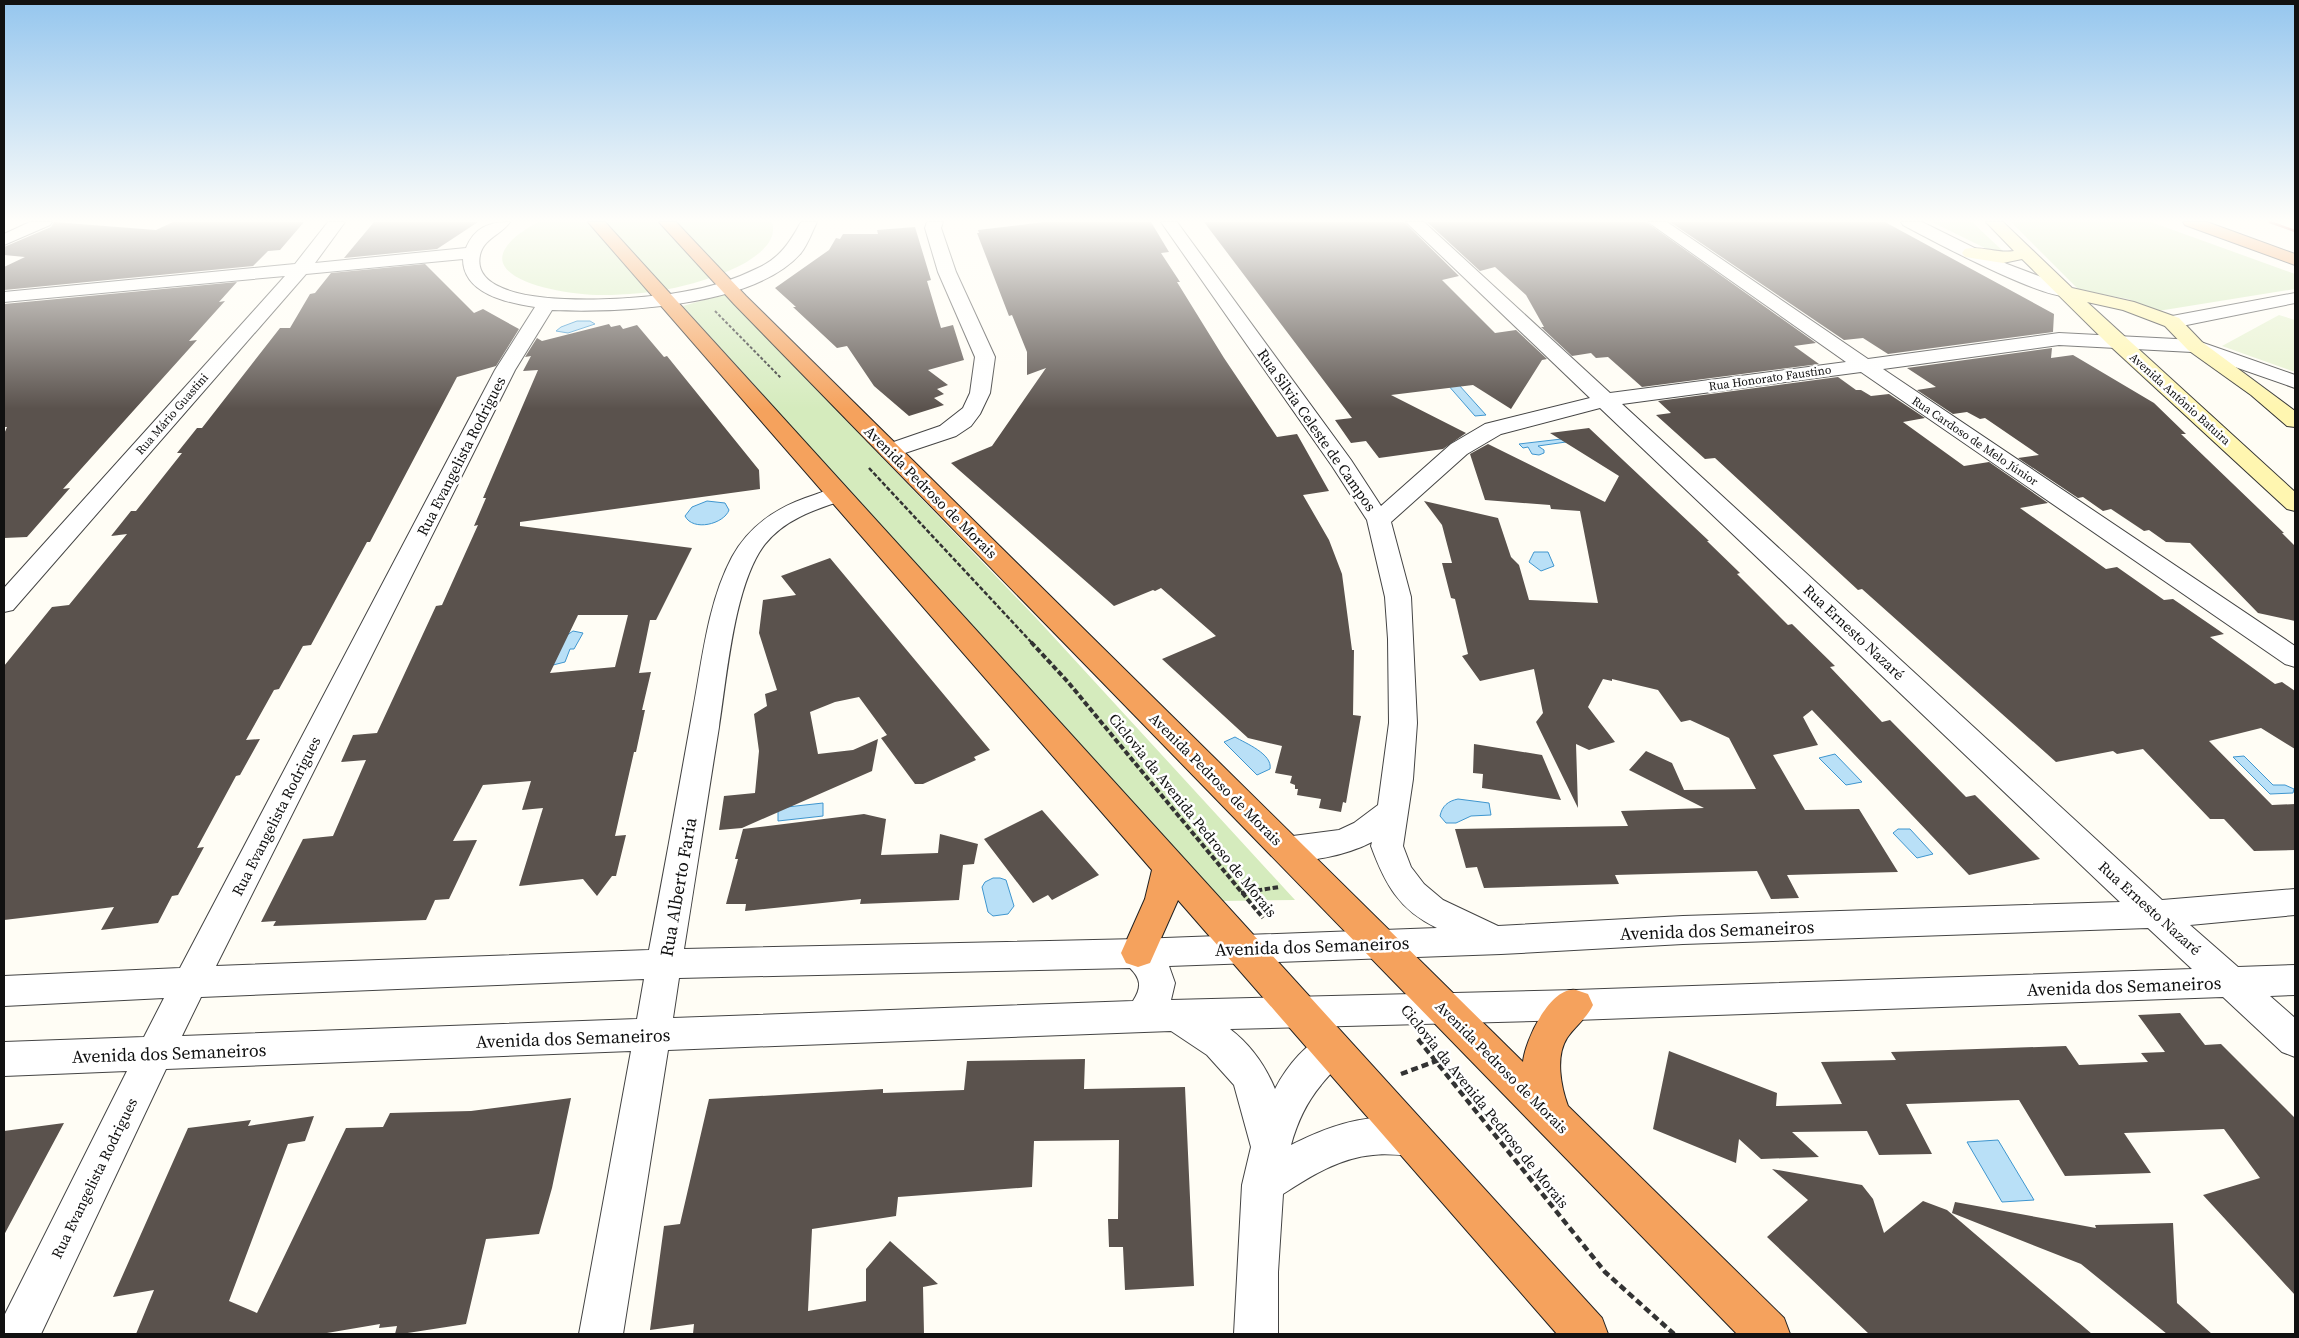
<svg xmlns="http://www.w3.org/2000/svg" width="2299" height="1338" font-family="'Source Serif 4',serif">
  <style>
    .green { fill: #d5ebbd }
    .pitch { fill: #e6f2cf }
    .water { fill: #b9e0f7; stroke: #3f96cf }
    .building { fill: #5a524d; fill-rule: evenodd }
    .lines { fill: none; stroke-linecap: round; stroke-linejoin: round }
    .street-casing { stroke: #444; stroke-width: 2 }
    .secondary-casing { stroke: #333; stroke-width: 2 }
    .highway-casing { stroke: #222; stroke-width: 2 }
    .path-far3 { stroke: #333; stroke-width: 2; stroke-dasharray: 3 2; stroke-linecap: butt }
    .path-far2 { stroke: #333; stroke-width: 2.5; stroke-dasharray: 4.5 2; stroke-linecap: butt }
    .path-far1 { stroke: #333; stroke-width: 4; stroke-dasharray: 5.5 2.5; stroke-linecap: butt }
    .path { stroke: #333; stroke-width: 4.5; stroke-dasharray: 7 4; stroke-linecap: butt }
    .street { fill: #fff; fill-rule: evenodd }
    .secondary { fill: #fff6b0; fill-rule: evenodd }
    .highway { fill: #f5a25d; fill-rule: evenodd }
    .rail { stroke: #c4262e; stroke-width: 2.5 }
    .labels { text-anchor: middle; dominant-baseline: central; stroke-width: 5; stroke-linejoin: round; paint-order: stroke }
    .far-street-label { font-size: 12px; fill: #111; stroke: #fff }
    .street-label { font-size: 15px; fill: #111; stroke: #fff }
    .near-street-label { font-size: 18px; fill: #111; stroke: #fff }
  </style>
  <rect width="100%" height="100%" fill="#fffdf5"/>
  <path class="green" d="M538 222H772C778 241 759 254 745 263 701 286 651 295 602 295 555 295 446 273 538 222Z
    M1932 222H1972L2004 252 1991 251Z
    M2011 222H2151L2295 274V289L2158 311 2128 299 2079 290Z
    M725 294 1038 620 1295 900 1219 901 683 306Z"/>
  <path class="pitch" d="M2279 315 2295 320V372L2222 346Z"/>
  <path class="water" d="M577 321H590L595 324 568 333 556 331 561 327Z
    M1450 375 1486 415 1475 416 1440 376Z
    M1570 438 1573 441 1538 446 1544 450V453L1539 455 1532 454 1528 447 1523 448 1519 444Z
    M707 501 725 503 729 510C724 524 693 532 685 516L692 507Z
    M1534 552H1548L1554 566 1541 571 1529 562Z
    M573 631 583 633 574 649H570L565 662 553 665 545 650Z
    M1235 737C1245 743 1273 754 1270 769L1257 775 1224 742Z
    M1835 754 1862 782 1846 785 1819 758Z
    M2244 756 2273 785H2285L2294 789 2293 793 2270 794 2233 757Z
    M1458 799 1489 803 1491 815 1471 816 1456 823H1446L1440 816C1442 806 1448 801 1458 799Z
    M823 803V816L778 821V808Z
    M1898 829H1910L1933 854 1917 858 1893 833Z
    M993 878H1000L1006 880 1014 906 1008 914 993 916 988 912 982 887 985 882Z
    M1998 1140 2034 1200 2002 1202 1967 1142Z"/>
  <path class="building" d="M54 222 156 230 173 222H304L280 250 268 251 253 266 4 290V267L25 257 4 255V247L51 227Z
    M374 222H478L437 249 344 258Z
    M1044 222H1151L1169 252 1161 253 1180 282H1177L1224 358 1277 437 1297 434 1329 491 1303 495 1329 540 1342 574 1352 650H1354L1353 715 1361 716 1346 803 1343 802 1341 812 1319 808 1321 799 1297 795 1298 789H1295V785L1290 783 1292 776 1275 773 1282 746 1248 738 1162 659 1216 636 1161 588 1155 591 1153 590 1114 606 951 463 992 446 1046 368 1027 375V352L1012 315 1009 316 977 233H979L978 230Z
    M1204 222H1404L1459 276 1442 280 1495 333 1516 330 1547 359 1542 360 1511 409 1473 385 1391 395 1466 433 1443 449 1379 458 1366 441 1351 443 1335 420 1352 418Z
    M1427 222H1646L1816 343 1794 346 1819 364 1642 387 1608 357 1596 358 1591 353 1572 356 1541 327H1544L1526 295 1495 267 1480 271Z
    M1670 222H1885L2054 314 2053 332 1888 354 1863 338 1844 340Z
    M915 227 931 280 927 281 941 328 953 325 964 360 928 370 948 385 937 389 944 394 934 398 944 405 909 416 874 386 847 346 837 348 793 307H796L775 288 829 250 836 238 840 239 843 234H878L877 230Z
    M425 264 474 313 483 309 519 329 496 366 457 377 370 542H367L311 645 303 646 279 689 274 690 246 740 260 739 240 775 236 776 197 848 204 847 178 895 172 896 158 923 101 930 114 907 4 920V666L52 607 69 605 127 534 111 536 131 511H136L182 453H177L197 428H202L280 328H290L310 294 315 293 331 273Z
    M237 282 219 302 225 301 189 341 197 340 63 489 70 488 27 537 4 538V434L7 427H4V304Z
    M609 324 611 327 620 325 623 329 637 325 664 357 667 356 759 470 760 489 520 522V526L692 548 656 620H650L639 673 651 672 642 710H645L636 752H634L615 836 626 835 616 876H612L597 896 583 879 519 886 543 808 522 810 531 781 483 785 453 841 477 840 449 899 435 900 426 920 273 926 276 921 261 922 303 839 333 836 366 760 341 762 353 735 377 733 436 606 442 605 478 525 474 526 486 498H483L538 370 523 371 531 356 525 357 537 338 542 341ZM578 615H628L615 667 550 673Z
    M2052 348 2051 358 2073 355 2154 403 2186 434H2181L2284 533H2282L2295 546V621L2258 613 2190 543 2166 542 2149 530 2144 531 2111 509 2103 511 2083 497 2078 498 2018 458 2039 455 1985 418 1980 419 1967 412 1953 414 1917 390 1936 387 1907 368Z
    M1838 377 1856 390H1861L1871 396 1889 394 1925 418 1903 422 1964 466 1989 462 2048 503 2020 508 2106 569 2117 567 2164 600 2173 599 2224 634 2210 637 2275 684 2282 682 2295 691V749L2261 728 2209 741 2272 805 2295 804V850L2254 851 2224 819H2210L2143 749 2117 754 2113 751 2056 762 1862 589 1858 590 1715 458 1705 459 1656 415 1671 413 1658 401Z
    M1589 428 1709 541H1707L1740 573 1737 574 1788 625 1792 624 1835 666 1830 667 1882 722 1890 720 1966 797 1975 795 2040 859 1969 875 1812 710 1803 717 1818 745 1773 755 1805 810 1859 809 1898 872 1787 875 1799 898 1771 899 1757 871 1615 875 1619 884 1484 888 1477 867 1466 868 1455 829 1628 826 1621 811 1704 808 1629 770 1646 751 1672 763 1684 790 1756 789 1729 738 1690 720 1681 722 1658 690 1612 679V681L1603 679 1588 707 1615 742 1589 750 1576 744 1578 808 1536 722 1543 713 1534 669 1480 681 1462 656 1468 654 1455 599 1451 598 1442 563H1452L1442 525 1424 501 1498 518 1511 557 1519 565 1529 600 1598 603 1580 511 1551 509 1550 505 1485 500 1470 454 1488 444 1605 502 1619 476 1550 433Z
    M830 558 990 750 974 757 976 760 923 784H915L881 738 887 735 859 697 835 702 810 712 818 754 853 750 878 739 872 771 742 828 719 830 724 796 755 793 759 751 754 714 767 706 765 694 777 690 759 633 763 600 796 595 781 576Z
    M1474 744 1542 755 1561 800 1482 788 1483 774 1473 773Z
    M1042 810 1099 875 1052 900 1048 895 1033 903 984 839Z
    M864 814 886 819 881 855 938 853 940 834 978 844 974 864 963 865 959 900 860 904 861 899 745 911 746 904H726L738 859H735L743 829Z
    M2180 1013 2205 1045 2221 1044 2295 1118V1295L2203 1195 2260 1178 2224 1129 2124 1133 2151 1173 2065 1176 2019 1100 1906 1104 1932 1154 1879 1155 1867 1131 1792 1132 1819 1157 1761 1159 1739 1139 1736 1163 1653 1129 1669 1051 1777 1093 1776 1106 1842 1104 1821 1062 1896 1060 1891 1052 2066 1046 2079 1065 2148 1062 2141 1053 2165 1052 2138 1015Z
    M1085 1059 1084 1089 1185 1087 1194 1286 1125 1290 1123 1247H1109L1108 1219H1118L1119 1140 1034 1141 1032 1187 898 1197 896 1216 812 1229 808 1311 866 1301V1269L890 1241 938 1284 923 1287 924 1334H693L694 1324 650 1330 664 1226 680 1224 709 1099 883 1089V1093L964 1090 967 1061Z
    M571 1098 552 1188 539 1234 486 1239 466 1324 401 1334H395L397 1326 379 1328 380 1324 321 1334H136L154 1290 113 1297 188 1128 251 1120 248 1126 314 1116 305 1141 288 1144 229 1301 257 1313 346 1128 383 1127 390 1113 471 1111Z
    M64 1123 4 1235V1131Z
    M1772 1169 1862 1185 1873 1199 1884 1233 1923 1201 1947 1210 2092 1334H1869L1767 1237 1808 1200Z
    M1955 1202 2096 1228 2095 1225 2173 1223 2177 1303 2212 1334H2167L2081 1264 1952 1213Z"/>
  <g class="lines">
    <g class="street-casing">
      <path id="street" d="M30 222H52L50 225 4 245V234Z
        M328 222H345L315 263 466 248C475 227 489 222 510 222 501 235 484 238 480 255 467 317 651 298 682 292 708 288 734 280 758 268 780 258 790 242 801 222H817C812 232 808 244 801 253 754 307 619 313 552 310L515 370 216 966 649 950C664 872 678 793 692 715 702 663 707 604 732 557 750 524 779 506 814 495 826 491 835 486 847 489L851 494 847 499C817 509 786 518 765 544 734 584 727 677 719 727 707 801 696 875 684 949L1138 939 1437 928C1399 910 1385 884 1371 846L1372 842C1347 855 1301 866 1274 858L1269 849 1274 840 1285 837 1339 830 1354 823 1378 805 1389 723 1388 639 1385 597 1367 520 1332 466 1161 222H1177L1351 460 1381 506 1451 444 1485 424 1590 398 1406 222H1424L1610 393 1846 362 1648 222H1667L1868 359 2059 333 2195 340 2295 375V388L2192 352 2059 345 1883 369 2295 646V667L2285 664 1861 372 1622 404 2162 900 2295 889V915L2190 925 2238 967 2295 965V995L2270 996 2295 1018V1057L2282 1052 2223 997 1575 1020 1230 1029C1251 1045 1265 1065 1275 1089 1287 1066 1307 1041 1332 1032L1345 1036 1351 1048C1343 1063 1331 1072 1321 1085 1306 1103 1297 1123 1291 1145 1332 1124 1381 1107 1426 1125L1432 1138 1426 1151C1405 1159 1394 1152 1373 1155 1339 1158 1311 1176 1283 1194L1278 1272V1334H1234L1242 1185 1251 1147 1234 1085 1207 1055 1171 1031 668 1050 623 1334H579L631 1051 166 1069 41 1334H4V1316L127 1071 4 1076V1042L144 1037 164 998 4 1006V976L180 968 495 370 535 307C508 303 463 294 463 259L306 274 13 610 4 612V588L285 276 4 302V292L295 264ZM1600 408 2120 902 1683 916 1498 926 1443 900 1424 884 1411 867 1403 846 1413 779 1417 723 1411 597 1391 522 1467 454 1501 434ZM2148 928 2192 969 1575 990 1171 1000 1175 983 1169 966 1501 954 1683 944ZM1130 968C1141 979 1142 987 1133 1001L673 1018 679 978ZM644 979 637 1019 182 1036 201 997Z
        M927 222H943L941 228 956 272 995 357 990 393 980 414 971 426 956 436 890 458 882 456 879 451 882 446 940 426 963 408 970 393 975 357 938 272 925 228Z
        M1901 222H1922L2007 264 2071 288 2074 292 2071 296C2047 302 1931 240 1903 225Z
        M2295 293V303L2172 328 2165 326 2163 322 2165 318 2172 316Z"/>
    </g>
    <g class="secondary-casing">
      <path id="secondary" d="M1986 222H2003L2072 288 2134 302 2179 318 2202 342 2295 411V427L2287 426 2251 395 2188 350 2165 326 2123 310 2087 302 2295 492V511L2287 509 2108 344 2022 259 2003 263 1965 257 1962 253 1965 249C1981 245 1997 254 2014 251Z"/>
    </g>
    <g class="highway-casing">
      <path id="highway" d="M588 222H605L1602 1318 1608 1334H1557L1178 900 1150 963 1138 967 1126 963 1121 953 1145 899 1152 870Z
        M659 222H676L746 296 1523 1062C1525 1041 1550 986 1576 990 1580 991 1584 993 1588 994L1593 1005C1587 1018 1575 1026 1567 1038 1555 1057 1561 1087 1568 1106L1784 1318 1790 1334H1737L734 304Z
        M2183 222H2207L2295 254V265L2185 225Z"/>
    </g>
    <path class="path-far3" d="M715 311 781 378"/>
    <path class="path-far2" d="M869 468 1032 643"/>
    <path class="path-far1" d="M1031 642 1068 682 1263 918
      M1241 893 1279 887"/>
    <path class="path" d="M1418 1039 1605 1272 1674 1334
      M1401 1074 1447 1057"/>
    <use href="#street" class="street"/>
    <use href="#secondary" class="secondary"/>
    <use href="#highway" class="highway"/>
    <path class="rail" d="M2270 222 2295 231"/>
  </g>
  <linearGradient id="sky" x2="0" y2="1"><stop stop-color="#95c6ee"/><stop offset="0.54" stop-color="#fffefa"/><stop offset="1" stop-color="#fffefa" stop-opacity="0"/></linearGradient>
  <rect width="2299" height="409" fill="url(#sky)"/>
  <g class="labels">
    <g class="far-street-label">
      <text transform="translate(1770 378) rotate(-8)">Rua Honorato Faustino</text>
      <text transform="translate(2180 399) rotate(42)">Avenida Antônio Batuira</text>
      <text transform="translate(172 414) rotate(-49)">Rua Mário Guastini</text>
      <text transform="translate(1975 441) rotate(34)">Rua Cardoso de Melo Júnior</text>
    </g>
    <g class="street-label">
      <text transform="translate(1317 430) rotate(55)">Rua Silvia Celeste de Campos</text>
      <text transform="translate(461 456) rotate(-63)">Rua Evangelista Rodrigues</text>
      <text transform="translate(931 492) rotate(45)">Avenida Pedroso de Morais</text>
      <text transform="translate(1854 632) rotate(43)">Rua Ernesto Nazaré</text>
      <text transform="translate(1216 779) rotate(45)">Avenida Pedroso de Morais</text>
      <text transform="translate(1193 815) rotate(51)">Ciclovia da Avenida Pedroso de Morais</text>
      <text transform="translate(276 816) rotate(-63)">Rua Evangelista Rodrigues</text>
      <text transform="translate(2150 908) rotate(42)">Rua Ernesto Nazaré</text>
      <text transform="translate(1502 1067) rotate(45)">Avenida Pedroso de Morais</text>
      <text transform="translate(1485 1106) rotate(51)">Ciclovia da Avenida Pedroso de Morais</text>
      <text transform="translate(94 1178) rotate(-64)">Rua Evangelista Rodrigues</text>
    </g>
    <g class="near-street-label">
      <text transform="translate(678 887) rotate(-80)">Rua Alberto Faria</text>
      <text transform="translate(1717 930) rotate(-2)">Avenida dos Semaneiros</text>
      <text transform="translate(1312 946) rotate(-2)">Avenida dos Semaneiros</text>
      <text transform="translate(2124 986) rotate(-2)">Avenida dos Semaneiros</text>
      <text transform="translate(573 1038) rotate(-2)">Avenida dos Semaneiros</text>
      <text transform="translate(169 1053) rotate(-2)">Avenida dos Semaneiros</text>
    </g>
  </g>
  <rect width="2299" height="1338" fill="none" stroke="#111111" stroke-width="10"/>
</svg>
